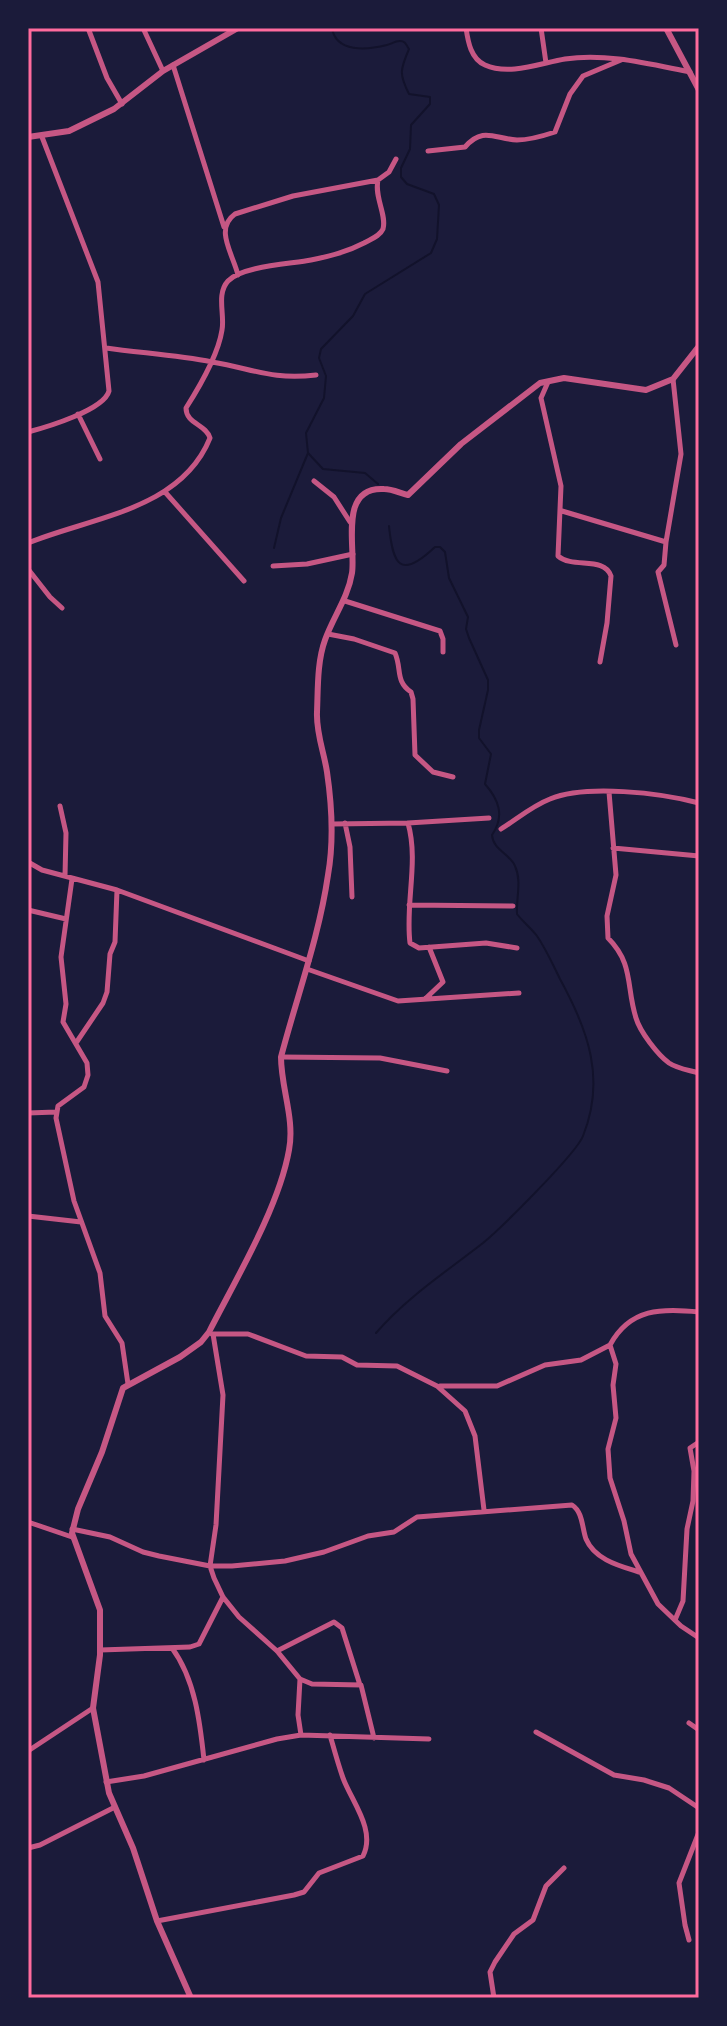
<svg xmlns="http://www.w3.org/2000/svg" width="727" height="2026" font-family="Jost,sans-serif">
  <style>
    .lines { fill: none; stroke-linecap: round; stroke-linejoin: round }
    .stream { stroke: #12122b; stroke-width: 2 }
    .minor { stroke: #c65784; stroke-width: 5 }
    .tertiary { stroke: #c65784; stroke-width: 6 }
    .neatline { fill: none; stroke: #ff6b9d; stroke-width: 3 }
  </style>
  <rect width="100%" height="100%" fill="#1b1b3a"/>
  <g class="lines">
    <path class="stream" d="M308 453 323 469 365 473 378 484
      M274 548 281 518 308 453 306 433 324 398 326 376 319 358 321 349 353 316 365 294 431 253 437 239 439 205 434 194 407 184 401 177V168L410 149 411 125 430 104V97L409 94C399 74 400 70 409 49 406 45 406 41 400 41 395 41 391 44 387 45 367 50 336 53 332 28
      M376 1333C406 1298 447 1271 483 1243 501 1228 576 1154 583 1136 606 1079 588 1030 560 979 553 965 546 949 537 936 531 928 523 922 517 914 516 898 522 881 515 866 510 854 493 850 492 835 505 816 499 800 485 784L491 754 479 738V730L488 690V680L469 638 466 629 468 617 449 578 445 552 440 547H435C400 580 393 565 389 526"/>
    <path class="minor" d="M88 28 107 78 122 104
      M143 28 163 71
      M466 28C468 42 471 59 485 65 509 76 541 63 565 59 607 53 649 64 690 72
      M541 28 546 63
      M173 65 224 227
      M428 151 465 147C483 126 495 139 517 140 529 140 543 136 555 132L570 94 583 76 621 60
      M238 275C233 254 214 229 235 214L293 196 378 180 389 172 396 159
      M106 348C141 353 177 355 212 362 254 369 271 380 316 375
      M673 379 681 454 666 542 664 565 658 572 676 645
      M548 382 541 398 561 486 558 556C573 569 604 556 611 576L607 623 600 662
      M78 414 100 459
      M28 432C47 427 104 410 109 391L98 282 42 137
      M314 481 334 497 350 522
      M165 492 244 581
      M562 511 666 542
      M28 543C92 517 181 510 210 438 206 424 186 424 186 408 200 386 218 356 222 330 225 315 216 294 228 281 242 266 291 264 311 260 330 256 347 252 364 243 371 239 380 236 383 229 387 215 374 197 378 180
      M273 566 307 564 353 554
      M28 569 50 597 62 608
      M345 601 440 631 443 639V652
      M328 634 354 639 395 653C402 669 395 681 411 692L413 699 415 755 433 772 453 777
      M609 792 616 875 607 916 608 938C634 964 626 987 636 1018 640 1032 658 1055 669 1063 678 1069 689 1070 699 1073
      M60 806 66 833 65 876
      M345 823 350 847 352 897
      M408 823C419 862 405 903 410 943L419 948 486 943 517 948
      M332 824 408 823 489 818
      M501 829C517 819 532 806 550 799 586 784 661 793 699 803
      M613 848 699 856
      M28 862 42 870 117 890 309 961
      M72 879 61 957 66 1004 63 1022 87 1063 88 1075 84 1087 58 1106 56 1118 74 1201 100 1273 105 1316 122 1343 128 1384
      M409 905 513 906
      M28 910 66 919
      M307 969 398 1001 519 993
      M425 999 443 982 429 947
      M76 1043 103 1003 107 992 110 954 115 942 117 890
      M281 1057 380 1058 447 1071
      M28 1113 56 1112
      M28 1216 81 1222
      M699 1312C662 1308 630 1308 610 1345L616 1364 613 1385 616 1418 608 1449 610 1478 624 1521 631 1554 658 1604 681 1626 699 1638
      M212 1334H248L306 1356 342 1357 357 1365 397 1366 437 1386 465 1411 475 1436 484 1510
      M213 1334 223 1395 216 1525 210 1566 214 1578 223 1597 239 1617 277 1651 300 1679 312 1684 361 1685 374 1738
      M440 1386H497L545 1365 581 1360 610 1345
      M28 1522 72 1537
      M72 1529 110 1537 143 1552 159 1556 210 1566H232L285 1561 324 1552 368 1536 394 1532 417 1517 572 1505C583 1512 582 1528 586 1539 595 1560 620 1566 639 1572
      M675 1620 683 1601 687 1529 693 1501 694 1471 690 1448 699 1442
      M172 1648C195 1679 200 1722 204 1760
      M100 1650 190 1647 199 1644 223 1597
      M277 1651 334 1622 342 1628 360 1685
      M300 1679 298 1715 301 1735
      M689 1723 699 1730
      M536 1732 614 1775 644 1780 669 1788 699 1808
      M28 1751 93 1708
      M106 1782 144 1776 277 1739 301 1735 429 1739
      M28 1848 40 1845 115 1807
      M157 1921 294 1895 304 1892 319 1873 363 1856C376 1830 352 1802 343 1778 338 1764 334 1749 330 1735
      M689 1940 685 1925 679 1883 699 1832
      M494 1998 490 1972 495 1962 514 1934 533 1920 546 1886 564 1868"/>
    <path class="tertiary" d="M666 28 699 90
      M28 137 69 131 114 109 163 71 238 28
      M191 1998 157 1921 133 1848 109 1793 93 1708 100 1655V1610L72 1533 78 1509 102 1452 123 1388 180 1357 201 1342 209 1332C236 1279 279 1207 289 1150 295 1119 281 1088 281 1057 297 996 319 937 328 875 334 841 332 806 327 772 324 752 316 733 317 712 318 689 317 662 325 640 333 617 348 598 352 573 356 548 338 486 384 489 392 489 400 493 408 495L461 444 540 383 564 378 646 390 673 379 699 346"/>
  </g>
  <rect width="727" height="2026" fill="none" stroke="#1b1b3a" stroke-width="60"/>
  <rect x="30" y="30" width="667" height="1966" class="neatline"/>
</svg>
